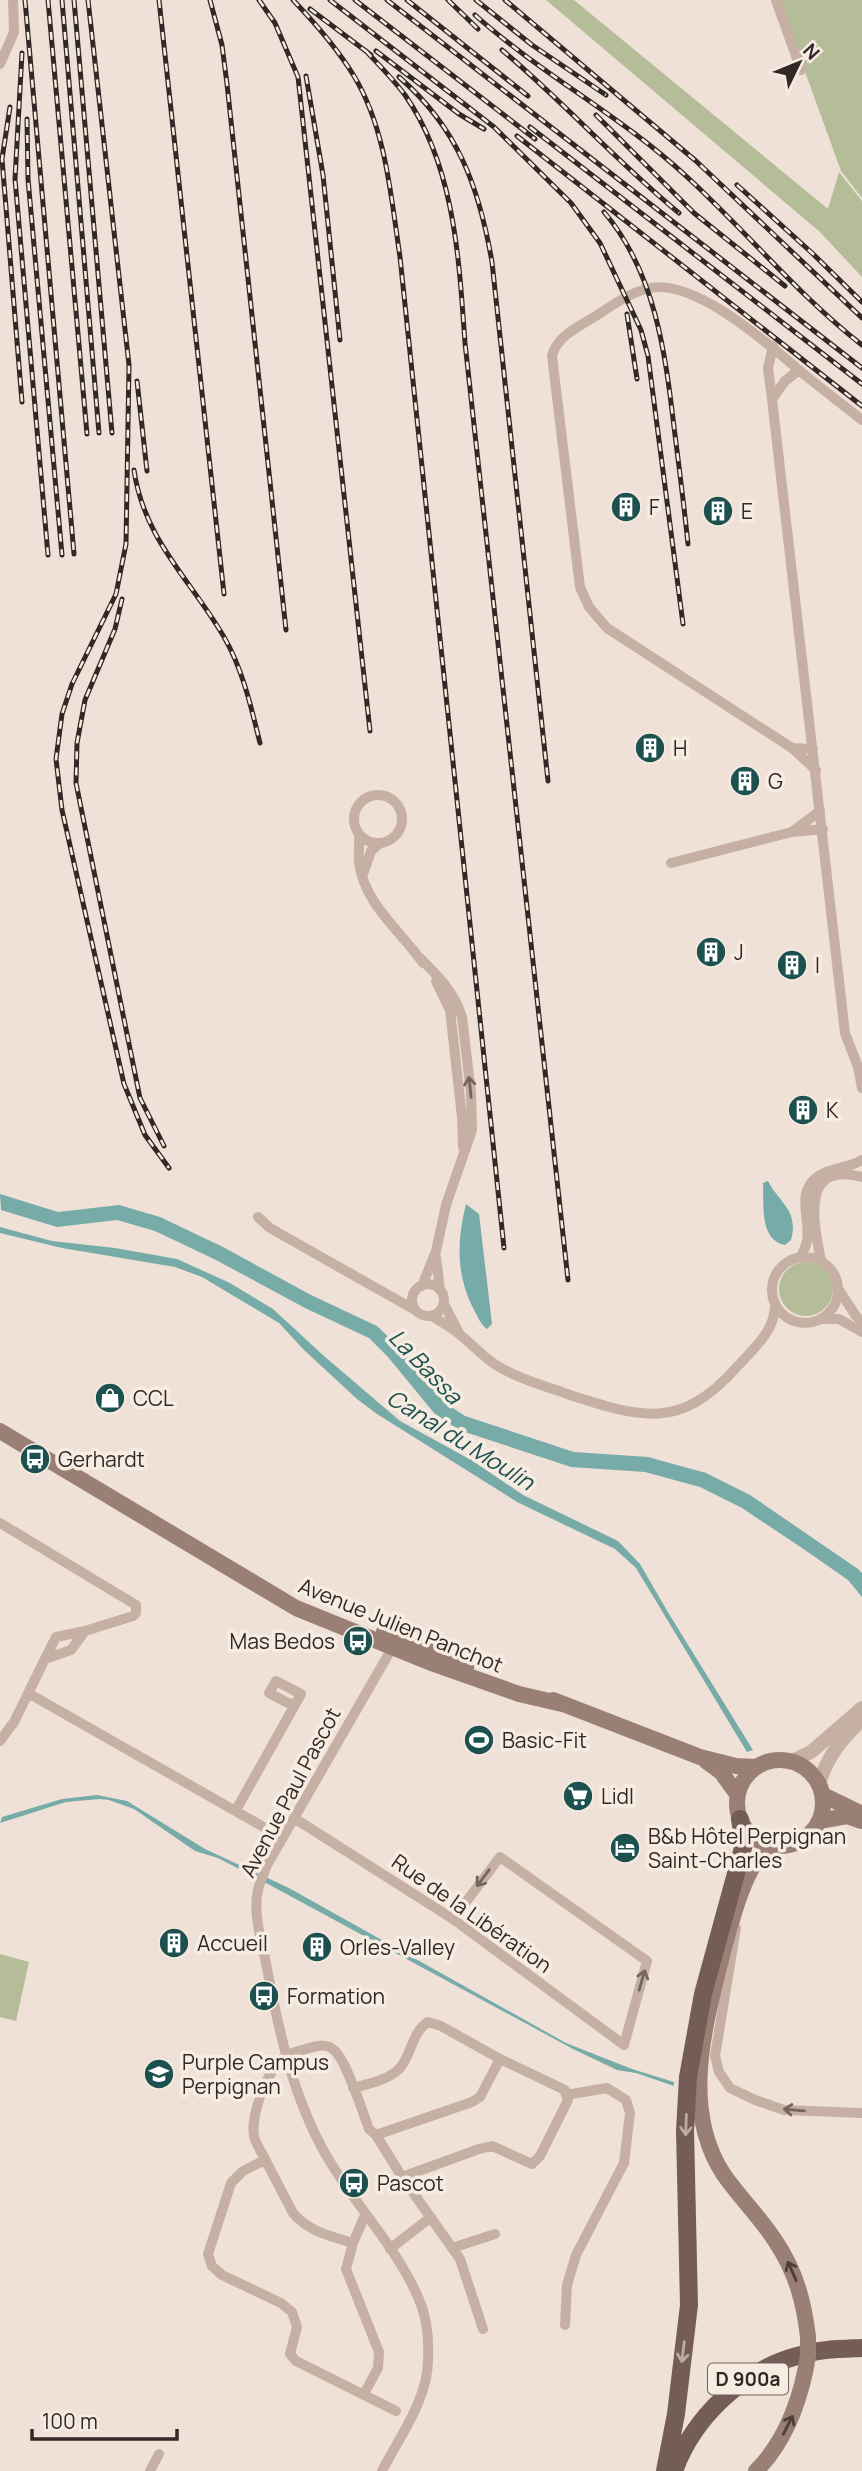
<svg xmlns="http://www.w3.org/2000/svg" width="862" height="2471" font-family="Manrope,sans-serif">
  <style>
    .green { fill: #b4bd98 }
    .water { fill: #77aba8 }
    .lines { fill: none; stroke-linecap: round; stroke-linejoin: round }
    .minor { stroke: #c6b0a4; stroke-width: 10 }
    .tertiary { stroke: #c6b0a4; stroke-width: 14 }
    .secondary { stroke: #9a7f75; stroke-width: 16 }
    .primary { stroke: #735d56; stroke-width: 18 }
    .rail-casing { stroke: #322825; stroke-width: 5 }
    .rail { stroke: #f7ece2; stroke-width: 2.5; stroke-dasharray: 8; stroke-linecap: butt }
    .secondary-bridge { stroke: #9a7f75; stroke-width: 16 }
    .oneway { stroke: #75655e }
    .oneway2 { stroke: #bcaca3 }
    .oneway3 { stroke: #4c3e39 }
    .labels { text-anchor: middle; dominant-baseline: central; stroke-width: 7; stroke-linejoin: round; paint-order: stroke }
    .shield { fill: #f7ece2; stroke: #6d635e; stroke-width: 2 }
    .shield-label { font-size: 19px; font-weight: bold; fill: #322825 }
    .poi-label { font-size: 21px; fill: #322825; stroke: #f7ece2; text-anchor: start }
    .street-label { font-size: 21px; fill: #322825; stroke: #f7ece2 }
    .water-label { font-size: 23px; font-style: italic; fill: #1d514f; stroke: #f7ece2 }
  </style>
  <rect width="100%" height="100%" fill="#efe1d7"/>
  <path class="green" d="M546 0H574L828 209 839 172 862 201V277L820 232Z
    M779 0H862V198L841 171Z
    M779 1289a27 27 0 1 1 54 0a27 27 0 1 1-54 0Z
    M0 1954 29 1962 16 2021 0 2017Z"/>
  <path class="water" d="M768 1181C780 1204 799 1210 791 1240L785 1245C759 1240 764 1203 763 1183Z
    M0 1194 58 1212 119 1205 160 1217 223 1247 311 1295 377 1326 399 1347 444 1402 465 1416 574 1452 648 1457 706 1473 750 1495 858 1569 862 1573V1597L848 1580 805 1550 742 1508 700 1487 645 1472 571 1467 459 1430 434 1413 388 1357 369 1338 305 1308 216 1260 155 1231 117 1220 57 1227 1 1210Z
    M466 1204 479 1214 492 1324 487 1329C480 1324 477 1315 472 1306 456 1273 457 1240 466 1204Z
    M0 1227 52 1241 115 1248 177 1259 230 1283 273 1309 324 1356 400 1421 473 1461 523 1495 618 1541 640 1564 669 1614 753 1750 747 1752 636 1568 615 1549 517 1502 377 1414 357 1399 304 1350 279 1323 202 1277 175 1267 62 1248 0 1233Z
    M97 1795 127 1801 205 1849 289 1888 566 2043 632 2069 674 2082V2086L636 2073 617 2070 573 2049 268 1884 218 1858 195 1851 134 1809 109 1800 100 1799 66 1802 0 1823 2 1817 62 1799Z"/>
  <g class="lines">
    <path class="minor" d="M776 0 801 70
      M0 64 14 32 13 0
      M773 346 768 368 772 399 785 381 799 370
      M772 399 845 1033 858 1067 862 1088
      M792 748 607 628 589 607 580 587 552 356C557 335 582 325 599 314 612 305 630 293 646 289 691 275 767 343 799 370 819 387 841 403 862 420
      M813 749 792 748 816 770
      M354 819a24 24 0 1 1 48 0a24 24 0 1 1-48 0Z
      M820 811 792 832 823 829
      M359 834C360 843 358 853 359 862 364 904 400 930 423 963
      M671 863 792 832
      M363 874 371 851 380 843
      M420 958C438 976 454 991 462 1017L471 1093 472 1130 446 1205 436 1251 422 1286
      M436 981 450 1010 462 1117 463 1147
      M258 1217 270 1228 415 1310
      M436 1257 440 1290
      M801 1257C803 1252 806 1246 807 1241 811 1217 794 1191 820 1175 833 1167 849 1168 862 1160
      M772 1290a33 33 0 1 1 66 0a33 33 0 1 1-66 0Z
      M821 1261C814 1224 799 1160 862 1177
      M412 1300a16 16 0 1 1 32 0a16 16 0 1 1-32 0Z
      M839 1290 856 1316 862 1321
      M444 1304 459 1333
      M432 1316C441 1322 451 1327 459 1334 472 1344 482 1356 496 1365 519 1379 545 1386 570 1395 641 1418 680 1430 735 1369 753 1349 776 1331 775 1303
      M821 1319H839L862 1332
      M0 1523 136 1605V1613L133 1616 85 1631 56 1637 45 1659 71 1650 85 1631
      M28 1693 283 1838
      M0 1741 14 1722 45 1659
      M236 1810 301 1694 276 1681 269 1693 294 1706
      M294 1818 453 1919 624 2045 647 1961 500 1857 453 1919
      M736 1928 715 2056 719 2072 730 2088 755 2100 784 2110 862 2113
      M353 2088C368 2084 388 2080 399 2069 412 2055 411 2033 428 2022L441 2026 500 2059 565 2090 566 2095
      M376 2135 472 2102 480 2097 500 2059
      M265 2160 243 2171 231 2183 208 2254 212 2266 222 2275 281 2303 292 2312 297 2327 290 2354 296 2361 396 2411
      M402 2177 479 2149 492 2146 532 2164 540 2156 568 2100 566 2095
      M365 2215 353 2243C331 2236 309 2232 293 2213L255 2140C248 2120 267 2070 284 2057 290 2052 301 2051 309 2048 318 2046 326 2043 334 2050 347 2061 362 2111 369 2129L376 2135 402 2177 460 2259 483 2329
      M353 2243 346 2269 379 2352 378 2368 364 2394
      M452 2248 495 2234
      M390 2249 431 2217
      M565 2325 567 2285 576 2255 624 2163 630 2113 626 2100 607 2088 566 2095
      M150 2471 159 2454
      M382 2471C399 2438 428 2399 428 2360 429 2339 427 2316 418 2297 396 2246 354 2204 326 2155 294 2099 280 2036 268 1974 264 1948 252 1916 258 1890 260 1882 264 1873 267 1865L395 1643"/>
    <path class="tertiary" d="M792 1761 811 1752 862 1708
      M819 1784C827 1757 841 1739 862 1720"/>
    <path class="secondary" d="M0 1431 296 1608 434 1664 519 1694 562 1704
      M384 1632 467 1665
      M553 1700 700 1757 736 1766 756 1767
      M737 1803a43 43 0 1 1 86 0a43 43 0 1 1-86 0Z
      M706 1761 721 1772 737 1794
      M823 1795 862 1814
      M819 1821 847 1816 861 1821
      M774 1846C770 1849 764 1851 761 1855 743 1875 731 1923 724 1948 706 2021 679 2107 724 2175 740 2198 761 2218 776 2242 796 2272 804 2302 808 2337
      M756 2471C783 2444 797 2409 805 2372"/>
    <path class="primary" d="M665 2471 676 2414 689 2305 685 2131 688 2077 703 1994 744 1844 740 1819
      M674 2471C693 2418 742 2371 797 2356 819 2349 840 2349 862 2348"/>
    <g class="rail-casing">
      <path id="rail" d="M25 0 74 554
        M48 0 87 434
        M62 0 99 433
        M74 0 112 433
        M88 0 129 365 126 544 116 594 72 684 62 714 56 759 62 810 124 1084 145 1135 169 1168
        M159 0 224 594
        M210 0 222 45 227 84 286 630
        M259 0 275 23 298 77 370 731
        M293 0C315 23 337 48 354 76 386 129 391 197 400 257L504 1248
        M330 0 494 127 571 203 600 243 641 330 648 356 683 624
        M355 0 535 139
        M387 0 862 368
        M407 0 528 96
        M448 0 478 29
        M476 0 532 45 606 95
        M505 0 696 161 862 318
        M310 9 371 55
        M475 15C541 74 621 116 686 176 746 231 798 295 862 345
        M502 50C564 102 617 162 679 213
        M366 51C379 65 393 79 405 95 455 167 459 260 465 343L568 1280
        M376 51 459 114 484 129
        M22 53 15 179 48 555
        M306 76 323 175 340 340
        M399 77C458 128 479 187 492 262L548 781
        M10 107 2 159 22 402
        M596 115 694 213 785 286
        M27 119 28 179 62 555
        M530 127 862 384
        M517 136 862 406
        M737 185 812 253 862 302
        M604 212C655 272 665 351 674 427 679 466 684 505 688 544
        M627 314 637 379
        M137 381 147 471
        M134 470C144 540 191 580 224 637 243 670 251 707 260 743
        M122 599 115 629 85 700 77 743 76 783 140 1098 164 1146"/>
    </g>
    <use href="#rail" class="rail"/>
    <path class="secondary-bridge" d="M805 2372 808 2356V2337"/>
  </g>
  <defs><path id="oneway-shaft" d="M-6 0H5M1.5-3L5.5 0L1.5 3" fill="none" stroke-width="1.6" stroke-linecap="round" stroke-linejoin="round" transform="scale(1.75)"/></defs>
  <g class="oneway">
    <use href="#oneway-shaft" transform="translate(470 1087) rotate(-96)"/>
    <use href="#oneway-shaft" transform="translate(483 1878) rotate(127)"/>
    <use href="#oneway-shaft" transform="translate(642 1980) rotate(-74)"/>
    <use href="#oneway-shaft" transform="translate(794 2110) rotate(-175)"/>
  </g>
  <g class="oneway2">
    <use href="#oneway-shaft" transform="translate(686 2125) rotate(92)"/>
    <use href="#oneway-shaft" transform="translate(683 2352) rotate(97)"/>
  </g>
  <g class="oneway3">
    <use href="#oneway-shaft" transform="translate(792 2271) rotate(-114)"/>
    <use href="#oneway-shaft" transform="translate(788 2425) rotate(-63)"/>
  </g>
  <defs>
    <g id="building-disc" transform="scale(1.575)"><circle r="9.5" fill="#1d514f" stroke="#f7ece2"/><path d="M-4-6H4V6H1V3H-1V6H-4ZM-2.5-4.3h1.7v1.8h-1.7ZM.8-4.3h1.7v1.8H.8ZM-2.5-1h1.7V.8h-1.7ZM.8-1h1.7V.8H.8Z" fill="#fff"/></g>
    <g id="shop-disc" transform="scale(1.575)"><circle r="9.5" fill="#1d514f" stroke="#f7ece2"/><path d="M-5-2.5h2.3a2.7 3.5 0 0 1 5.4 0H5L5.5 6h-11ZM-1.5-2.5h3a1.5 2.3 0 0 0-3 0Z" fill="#fff"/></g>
    <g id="bus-disc" transform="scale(1.575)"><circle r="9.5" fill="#1d514f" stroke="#f7ece2"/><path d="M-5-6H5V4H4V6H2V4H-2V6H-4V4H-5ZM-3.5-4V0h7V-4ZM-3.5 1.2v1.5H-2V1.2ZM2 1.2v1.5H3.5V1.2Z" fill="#fff"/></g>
    <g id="stadium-disc" transform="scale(1.575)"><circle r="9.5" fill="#1d514f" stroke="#f7ece2"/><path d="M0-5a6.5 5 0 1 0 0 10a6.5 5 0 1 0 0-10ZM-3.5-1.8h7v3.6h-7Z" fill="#fff"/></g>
    <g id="supermarket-disc" transform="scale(1.575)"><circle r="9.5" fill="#1d514f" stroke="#f7ece2"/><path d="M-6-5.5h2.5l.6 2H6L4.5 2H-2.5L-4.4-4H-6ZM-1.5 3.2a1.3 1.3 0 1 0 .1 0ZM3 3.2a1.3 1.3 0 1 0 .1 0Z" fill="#fff"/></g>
    <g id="hotel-disc" transform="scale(1.575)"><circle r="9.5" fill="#1d514f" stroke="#f7ece2"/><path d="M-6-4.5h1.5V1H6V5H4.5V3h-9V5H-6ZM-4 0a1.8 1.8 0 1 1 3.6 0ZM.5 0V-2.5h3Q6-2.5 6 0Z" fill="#fff"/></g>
    <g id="university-disc" transform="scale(1.575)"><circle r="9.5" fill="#1d514f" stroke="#f7ece2"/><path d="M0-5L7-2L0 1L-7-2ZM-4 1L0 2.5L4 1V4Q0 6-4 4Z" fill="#fff"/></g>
  </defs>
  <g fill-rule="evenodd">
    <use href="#building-disc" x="626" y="507"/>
    <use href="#building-disc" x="718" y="511"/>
    <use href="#building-disc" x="650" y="748"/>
    <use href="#building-disc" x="745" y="781"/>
    <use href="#building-disc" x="711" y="952"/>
    <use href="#building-disc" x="792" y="965"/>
    <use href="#building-disc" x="803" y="1110"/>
    <use href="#shop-disc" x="110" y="1398"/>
    <use href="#bus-disc" x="35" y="1459"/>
    <use href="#bus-disc" x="358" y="1641"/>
    <use href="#stadium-disc" x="479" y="1740"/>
    <use href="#supermarket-disc" x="578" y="1796"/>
    <use href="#hotel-disc" x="625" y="1848"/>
    <use href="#building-disc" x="174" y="1943"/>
    <use href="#building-disc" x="317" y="1947"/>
    <use href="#bus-disc" x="264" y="1996"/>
    <use href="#university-disc" x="159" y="2074"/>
    <use href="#bus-disc" x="354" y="2183"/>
  </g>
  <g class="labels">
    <rect class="shield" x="708" y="2363.5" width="80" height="31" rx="5"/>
    <g class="shield-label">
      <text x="748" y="2379">D 900a</text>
    </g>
    <g class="poi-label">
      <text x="649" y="507">F</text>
      <text x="741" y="511">E</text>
      <text x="673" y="748">H</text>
      <text x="768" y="781">G</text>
      <text x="734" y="952">J</text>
      <text x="815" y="965">I</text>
      <text x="826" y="1110">K</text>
      <text x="133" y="1398">CCL</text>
      <text x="58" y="1459">Gerhardt</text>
      <text x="335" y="1641" text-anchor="end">Mas Bedos</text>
      <text x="502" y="1740">Basic-Fit</text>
      <text x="601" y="1796">Lidl</text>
      <text x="648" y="1836">B&amp;b Hôtel Perpignan<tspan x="648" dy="24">Saint-Charles</tspan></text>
      <text x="197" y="1943">Accueil</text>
      <text x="340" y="1947">Orles-Valley</text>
      <text x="287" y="1996">Formation</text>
      <text x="182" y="2062">Purple Campus<tspan x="182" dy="24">Perpignan</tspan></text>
      <text x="377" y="2183">Pascot</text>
    </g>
    <g class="street-label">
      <text transform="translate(401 1625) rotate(22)">Avenue Julien Panchot</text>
      <text transform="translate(290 1792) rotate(-62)">Avenue Paul Pascot</text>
      <text transform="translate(472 1913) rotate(35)">Rue de la Libération</text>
    </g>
    <g class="water-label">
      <text transform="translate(426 1366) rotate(46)">La Bassa</text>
      <text transform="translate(461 1439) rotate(32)">Canal du Moulin</text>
    </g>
  </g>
  <g transform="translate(799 63) rotate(47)" stroke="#f7ece2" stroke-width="5" paint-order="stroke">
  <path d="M0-5L12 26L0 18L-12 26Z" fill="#322825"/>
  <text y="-10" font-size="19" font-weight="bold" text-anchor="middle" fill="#322825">N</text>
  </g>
  <path d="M32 2429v10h145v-10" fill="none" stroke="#322825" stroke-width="3.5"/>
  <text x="42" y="2429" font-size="21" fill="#322825" stroke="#f7ece2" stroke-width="5" paint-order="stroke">100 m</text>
</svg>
